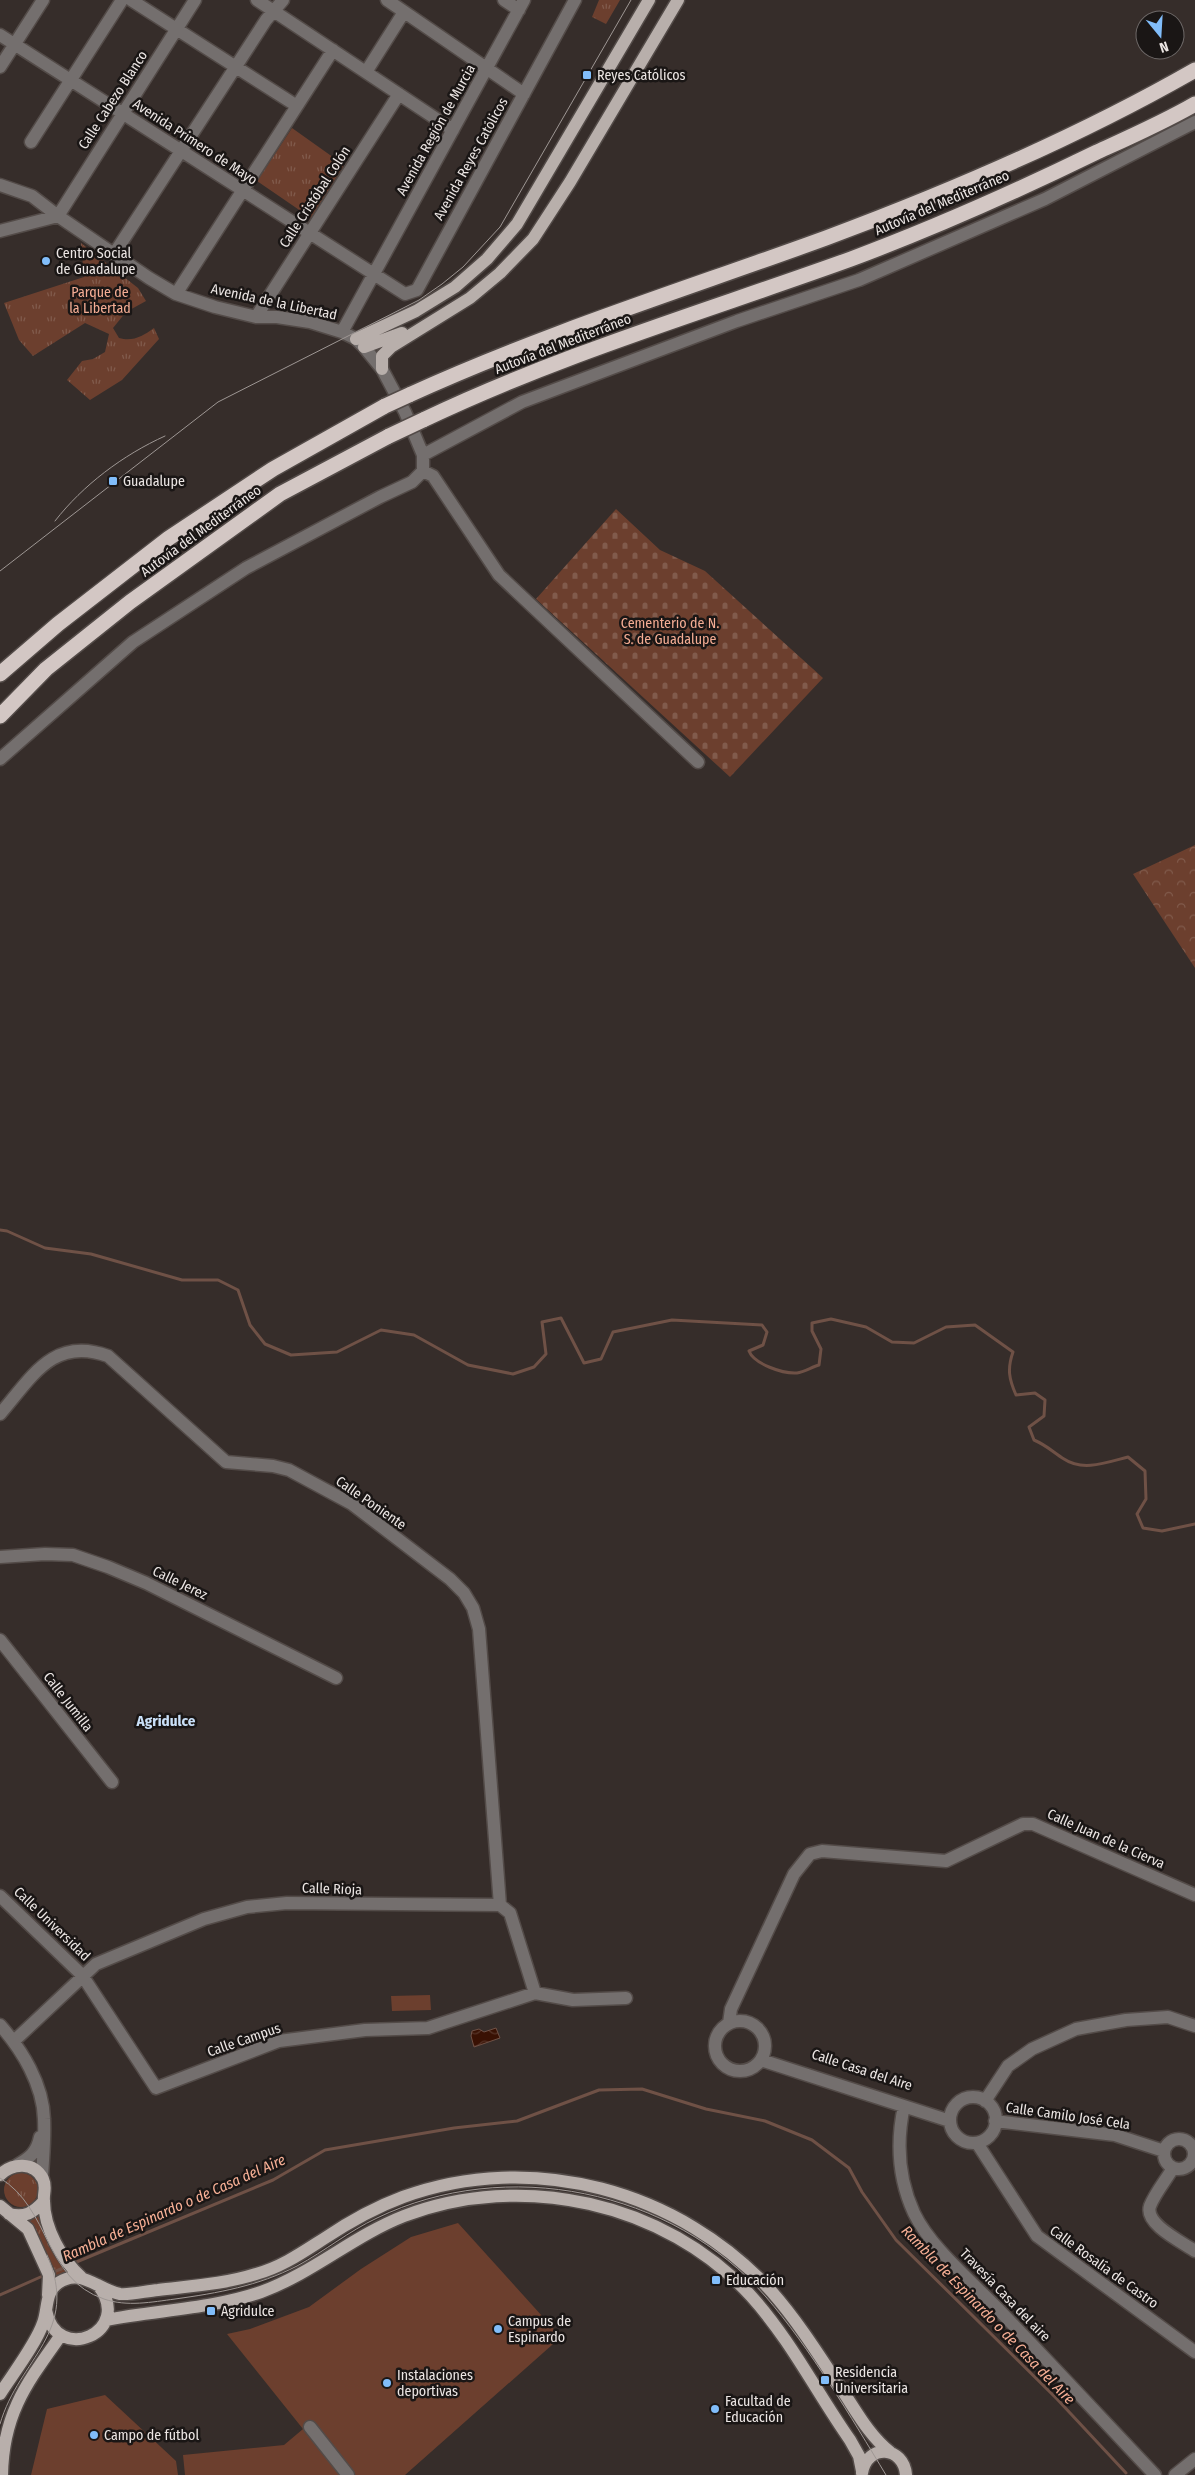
<svg xmlns="http://www.w3.org/2000/svg" width="1195" height="2475" font-family="'Fira Sans Condensed',sans-serif">
  <style>
    .grass { fill: url(#grass-tufts) }
    .forest { fill: url(#forest-crowns) }
    .cemetery { fill: url(#cemetery-stones) }
    .pitch { fill: #6c3f2e }
    .water { fill: url(#water-waves); stroke: #6f5146 }
    .lines { fill: none; stroke-linecap: round; stroke-linejoin: round }
    .stream { stroke: #6f5146; stroke-width: 3 }
    .minor-casing { stroke: #534b48; stroke-width: 15 }
    .major-casing { stroke: #534b48; stroke-width: 15 }
    .highway-casing { stroke: #534b48; stroke-width: 18 }
    .minor { stroke: #746f6e; stroke-width: 12 }
    .major { stroke: #b8afab; stroke-width: 12 }
    .highway { stroke: #d3c7c4; stroke-width: 15 }
    .tram { stroke: #9e9794; stroke-width: 1 }
    .highway-bridge-casing { stroke: #534b48; stroke-width: 18; stroke-linecap: butt }
    .highway-bridge { stroke: #d3c7c4; stroke-width: 15 }
    .poi-dot { fill: #81bdfa; stroke: #1a1615; stroke-width: 2 }
    .labels { text-anchor: middle; dominant-baseline: central; stroke-width: 5; stroke-linejoin: round; paint-order: stroke }
    .poi-label { font-size: 14px; fill: #ece6e4; stroke: #1a1615; text-anchor: start }
    .street-label { font-size: 14px; fill: #ece6e4; stroke: #1a1615 }
    .park-label { font-size: 14px; fill: #f5ad94; stroke: #1a1615 }
    .neighbourhood-label { font-size: 15px; font-weight: bold; fill: #cae0f8; stroke: #1a1615 }
    .water-label { font-size: 15px; font-style: italic; fill: #f8b096; stroke: #1a1615 }
  </style>
  <defs>
    <pattern id="grass-tufts" width="24" height="20" patternUnits="userSpaceOnUse" patternTransform="scale(1.25)"><rect width="24" height="20" fill="#6c3f2e"/><path d="M3 7l-1-3M5 7V3M7 7l1-3M15 17l-1-3M17 17v-4M19 17l1-3" fill="none" stroke="#815b4c"/></pattern>
    <pattern id="forest-crowns" width="20" height="18" patternUnits="userSpaceOnUse" patternTransform="scale(1.25)"><rect width="20" height="18" fill="#6c3f2e"/><path d="M2 6a3 3 0 1 1 6 0M12 15a3 3 0 1 1 6 0" fill="none" stroke="#815b4c"/></pattern>
    <pattern id="cemetery-stones" width="16" height="16" patternUnits="userSpaceOnUse" patternTransform="scale(1.25)"><rect width="16" height="16" fill="#6c3f2e"/><path d="M2 7V4a2 2 0 0 1 4 0v3zM10 15v-3a2 2 0 0 1 4 0v3z" fill="#815b4c"/></pattern>
    <pattern id="water-waves" width="16" height="10" patternUnits="userSpaceOnUse" patternTransform="scale(1.25)"><rect width="16" height="10" fill="#391103"/><path d="M0 5q4-4 8 0t8 0" fill="none" stroke="#563428"/></pattern>
  </defs>
  <rect width="100%" height="100%" fill="#362d2a"/>
  <path class="grass" d="M599 0H620L606 24 592 17Z
    M292 128 344 165 311 218 257 181Z
    M81 243 138 288 146 301 126 312 113 328 119 338C133 342 143 336 154 328L159 339 122 380 90 400 67 380 82 361 93 359 105 352 109 334 85 323 33 356 19 340 4 303 84 277Z
    M4 2190a17 17 0 1 1 34 0a17 17 0 1 1-34 0Z
    M41 2215 71 2274 53 2281 28 2221Z"/>
  <path class="forest" d="M1195 845V968L1133 874Z"/>
  <path class="cemetery" d="M616 509 660 550 705 571 823 678 730 777 536 599Z"/>
  <path class="pitch" d="M430 1995 431 2010 392 2011 391 1996Z
    M458 2223 561 2337 405 2475H185L183 2455 284 2445 303 2429 227 2334 250 2329 309 2307 361 2269 411 2237Z
    M105 2395 176 2461 178 2475H31L47 2409Z"/>
  <path class="water" d="M496 2028 500 2038 474 2047 471 2036 472 2031 479 2029 484 2032Z"/>
  <g class="lines">
    <path class="stream" d="M0 1230 7 1231 45 1248 91 1254 182 1280H218L238 1290 250 1325 265 1344 291 1355 337 1352 381 1330 414 1335 468 1365 513 1374 534 1367 546 1354 542 1322 561 1318 584 1363 601 1359 613 1332 672 1320 762 1325 767 1332 763 1345 749 1351C754 1364 783 1374 797 1373 804 1372 812 1367 819 1365L821 1349 812 1331V1323L831 1319 866 1327 892 1342 914 1343 946 1327 975 1325 1013 1352C1007 1369 1009 1379 1016 1395L1035 1393 1045 1400 1044 1416 1029 1427 1034 1440C1046 1445 1053 1452 1064 1459 1083 1472 1108 1462 1128 1457L1145 1471 1146 1499 1137 1514 1143 1528 1162 1531 1195 1524
      M74 2263 273 2180 325 2150 454 2128 517 2121 599 2090 642 2089 706 2109 765 2121 812 2140 849 2168 862 2192 896 2240 1057 2399 1126 2473
      M51 2273 66 2267
      M0 2295 45 2275"/>
    <g class="minor-casing">
      <path id="minor" d="M131 0 297 106
        M257 0 453 130
        M387 0 524 94
        M504 0 519 10
        M0 35 405 294 417 290 575 0
        M0 67 43 0
        M366 72 404 12
        M31 142 122 0
        M0 185 32 196 58 216 149 278 176 294 215 307 256 317H277L310 322 342 332 356 339 364 347 382 369 405 412 423 455V471L412 482 380 497 246 568 133 642 0 759
        M58 216 195 0
        M0 231 58 216
        M114 254 266 20 283 0
        M176 294 333 50
        M256 317 399 94
        M342 332 524 0
        M423 455 522 402 737 321 859 280 1045 199 1195 122
        M423 471 433 476 499 575 698 762
        M0 1414C32 1377 53 1336 108 1356L226 1462 273 1466 289 1470 352 1504 450 1579 464 1593 473 1608 479 1629 500 1905
        M0 1557 45 1554 73 1555 108 1567 146 1583 336 1678
        M0 1640 112 1782
        M0 1896 82 1975 156 2088 279 2041 365 2030 428 2028 535 1993 573 2000 626 1998
        M715 2046a25 25 0 1 1 50 0a25 25 0 1 1-50 0Z
        M729 2023 731 2009 794 1874 810 1854 822 1851 946 1861 1023 1824H1033L1195 1895
        M0 2025C22 2050 43 2084 44 2119 45 2138 43 2158 42 2177
        M14 2041 96 1964 204 1919 247 1907 287 1903 500 1905 510 1913 535 1993
        M761 2060 950 2121
        M950 2120a23 23 0 1 1 46 0a23 23 0 1 1-46 0Z
        M985 2101 1008 2066 1032 2049 1076 2029 1126 2020 1168 2017 1195 2026
        M904 2106C896 2143 898 2178 914 2213 930 2247 972 2282 998 2309 1051 2364 1103 2420 1155 2475
        M995 2121 1115 2135 1164 2151
        M1164 2154a15 15 0 1 1 30 0a15 15 0 1 1-30 0Z
        M977 2143 1037 2236 1195 2352
        M17 2165C30 2158 37 2152 40 2137
        M1173 2168C1166 2180 1155 2193 1150 2206 1144 2224 1182 2242 1195 2251
        M310 2427 348 2475
        M1175 2475 1195 2459"/>
    </g>
    <g class="major-casing">
      <path id="major" d="M356 339 416 311 455 287 487 259 517 224 649 0
        M364 347 402 333
        M382 369V356L391 347 470 298 500 273 533 239 570 182 678 0
        M0 2175C12 2163 34 2161 43 2179 47 2188 43 2193 44 2201 44 2228 62 2260 81 2277
        M0 2206 28 2229 49 2275 48 2295
        M9 2214C25 2218 33 2213 44 2201
        M46 2310C56 2366 135 2332 98 2285
        M106 2320C157 2310 212 2309 261 2292 313 2273 353 2236 404 2216 522 2171 665 2202 751 2296 790 2339 817 2393 850 2440L859 2456 862 2471
        M0 2394C12 2375 36 2344 43 2323 48 2310 45 2292 58 2283 81 2267 98 2290 120 2294 131 2295 146 2291 158 2290 191 2286 225 2284 256 2274 282 2267 303 2252 325 2238 349 2222 376 2207 403 2197 532 2150 680 2190 772 2292 800 2324 822 2360 846 2396 859 2416 871 2437 890 2452
        M862 2473C867 2443 904 2446 906 2475
        M2 2475C3 2413 27 2383 61 2335"/>
    </g>
    <g class="highway-casing">
      <path id="highway" d="M409 395C545 333 686 289 826 238 952 191 1078 137 1195 70
        M423 420C561 354 707 311 851 259 934 228 1017 191 1097 152 1130 137 1164 122 1195 104
        M0 674 58 624 169 538 273 469 385 406
        M0 716 46 669 130 602 280 494 389 436"/>
    </g>
    <use href="#minor" class="minor"/>
    <use href="#major" class="major"/>
    <use href="#highway" class="highway"/>
    <path class="tram" d="M55 521C83 485 123 455 165 436
      M0 571 218 402 419 300 442 284 463 267 500 227 631 0
      M0 2178C51 2209 44 2279 104 2299 127 2307 152 2302 175 2299 218 2293 258 2286 297 2266 325 2251 349 2231 377 2218 506 2156 672 2189 766 2297 810 2348 851 2417 886 2475
      M0 2424C19 2358 81 2332 47 2255"/>
    <g class="highway-bridge-casing">
      <path id="highway-bridge" d="M385 406 409 395
        M389 436 423 420"/>
    </g>
    <use href="#highway-bridge" class="highway-bridge"/>
  </g>
  <g class="poi-dot">
    <rect x="582" y="70" width="10" height="10" rx="2.5"/>
    <circle cx="46" cy="261" r="5"/>
    <rect x="108" y="476" width="10" height="10" rx="2.5"/>
    <rect x="711" y="2275" width="10" height="10" rx="2.5"/>
    <rect x="206" y="2306" width="10" height="10" rx="2.5"/>
    <circle cx="498" cy="2329" r="5"/>
    <rect x="820" y="2375" width="10" height="10" rx="2.5"/>
    <circle cx="387" cy="2383" r="5"/>
    <circle cx="715" cy="2409" r="5"/>
    <circle cx="94" cy="2435" r="5"/>
  </g>
  <g class="labels">
    <g class="poi-label">
      <text x="597" y="75">Reyes Católicos</text>
      <text x="56" y="253">Centro Social<tspan x="56" dy="16">de Guadalupe</tspan></text>
      <text x="123" y="481">Guadalupe</text>
      <text x="726" y="2280">Educación</text>
      <text x="221" y="2311">Agridulce</text>
      <text x="508" y="2321">Campus de<tspan x="508" dy="16">Espinardo</tspan></text>
      <text x="835" y="2372">Residencia<tspan x="835" dy="16">Universitaria</tspan></text>
      <text x="397" y="2375">Instalaciones<tspan x="397" dy="16">deportivas</tspan></text>
      <text x="725" y="2401">Facultad de<tspan x="725" dy="16">Educación</tspan></text>
      <text x="104" y="2435">Campo de fútbol</text>
    </g>
    <g class="street-label">
      <text transform="translate(113 100) rotate(-57)">Calle Cabezo Blanco</text>
      <text transform="translate(436 130) rotate(-61)">Avenida Región de Murcia</text>
      <text transform="translate(195 142) rotate(33)">Avenida Primero de Mayo</text>
      <text transform="translate(471 159) rotate(-61)">Avenida Reyes Católicos</text>
      <text transform="translate(315 197) rotate(-57)">Calle Cristóbal Colón</text>
      <text transform="translate(942 203) rotate(-23)">Autovía del Mediterráneo</text>
      <text transform="translate(274 302) rotate(12)">Avenida de la Libertad</text>
      <text transform="translate(563 344) rotate(-21)">Autovía del Mediterráneo</text>
      <text transform="translate(201 531) rotate(-36)">Autovía del Mediterráneo</text>
      <text transform="translate(371 1503) rotate(35)">Calle Poniente</text>
      <text transform="translate(180 1583) rotate(26)">Calle Jerez</text>
      <text transform="translate(68 1702) rotate(52)">Calle Jumilla</text>
      <text transform="translate(1106 1839) rotate(24)">Calle Juan de la Cierva</text>
      <text transform="translate(332 1889) rotate(2)">Calle Rioja</text>
      <text transform="translate(52 1924) rotate(44)">Calle Universidad</text>
      <text transform="translate(244 2040) rotate(-19)">Calle Campus</text>
      <text transform="translate(862 2070) rotate(18)">Calle Casa del Aire</text>
      <text transform="translate(1068 2116) rotate(8)">Calle Camilo José Cela</text>
      <text transform="translate(1104 2267) rotate(36)">Calle Rosalía de Castro</text>
      <text transform="translate(1005 2295) rotate(46)">Travesía Casa del aire</text>
    </g>
    <g class="park-label">
      <text x="100" y="292">Parque de<tspan x="100" dy="16">la Libertad</tspan></text>
      <text x="670" y="623">Cementerio de N.<tspan x="670" dy="16">S. de Guadalupe</tspan></text>
    </g>
    <g class="neighbourhood-label">
      <text x="166" y="1721">Agridulce</text>
    </g>
    <g class="water-label">
      <text transform="translate(174 2208) rotate(-24)">Rambla de Espinardo o de Casa del Aire</text>
      <text transform="translate(988 2315) rotate(46)">Rambla de Espinardo o de Casa del Aire</text>
    </g>
  </g>
  <g transform="translate(1160 35) rotate(162)"><circle r="24" fill="#1a1615" stroke="#6e6968"/>
  <path d="M0-4L9 19L0 12L-9 19Z" fill="#81bdfa"/>
  <text y="-8" font-size="14" font-weight="bold" text-anchor="middle" fill="#ece6e4">N</text>
  </g>
</svg>
